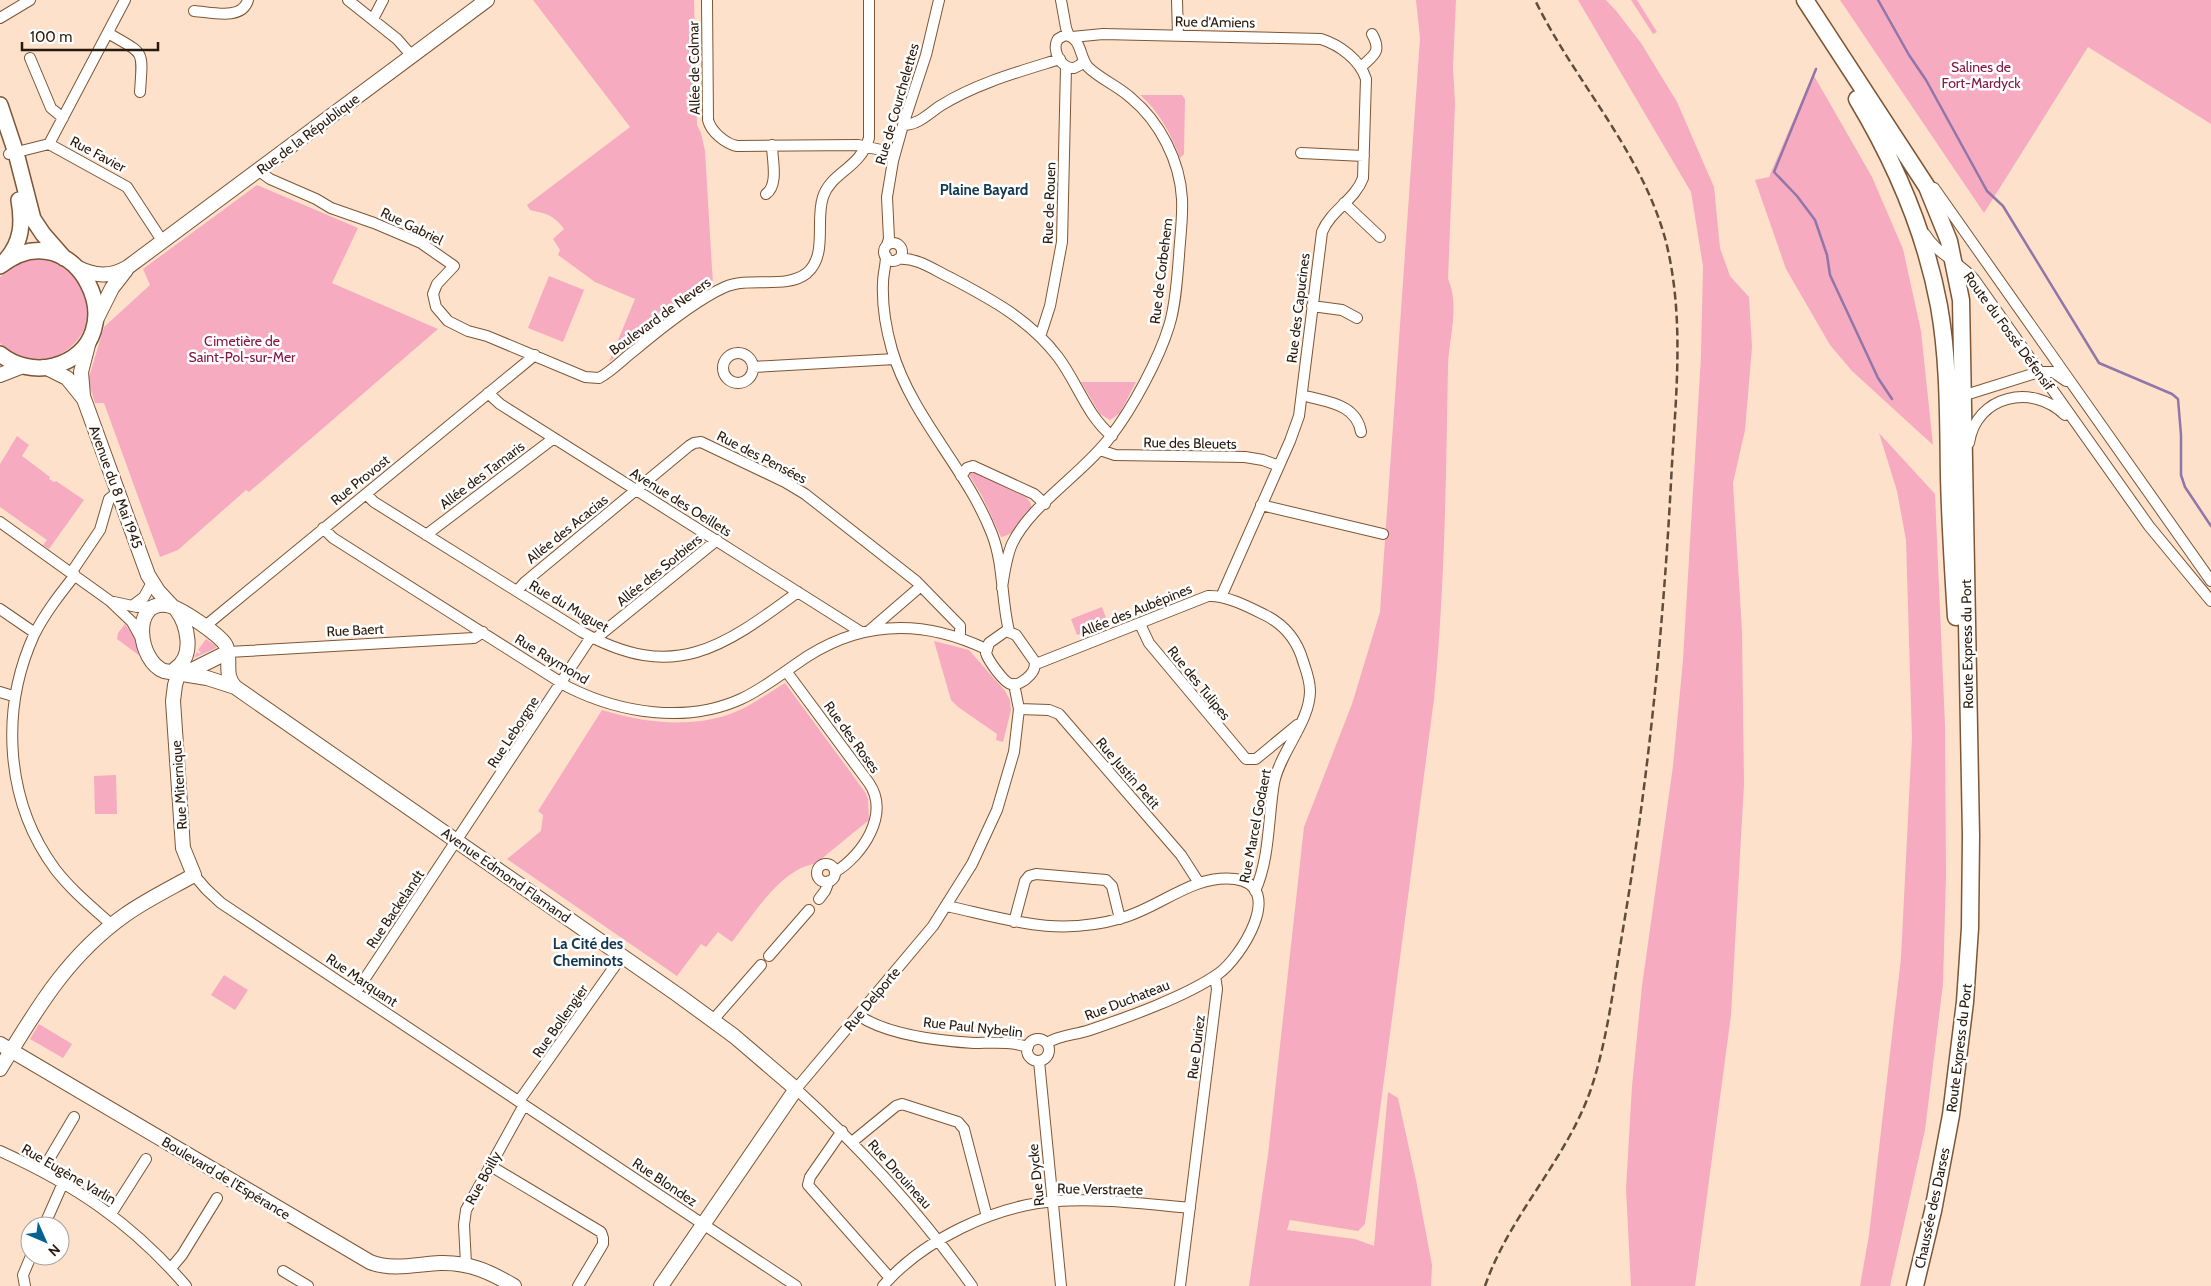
<svg xmlns="http://www.w3.org/2000/svg" width="2211" height="1286" font-family="Cabin,sans-serif">
  <style>
    .green { fill: #f6abc0 }
    .lines { fill: none; stroke-linecap: round; stroke-linejoin: round }
    .stream { stroke: #9076a9; stroke-width: 2.5 }
    .minor-casing { stroke: #7d5635; stroke-width: 12 }
    .tertiary-casing { stroke: #7d5635; stroke-width: 16 }
    .secondary-casing { stroke: #7d5635; stroke-width: 18 }
    .primary-casing { stroke: #7d5635; stroke-width: 19 }
    .minor { stroke: #fff; stroke-width: 10 }
    .tertiary { stroke: #fff; stroke-width: 14 }
    .secondary { stroke: #fff; stroke-width: 15 }
    .primary { stroke: #fff; stroke-width: 16 }
    .rail { stroke: #604d3c; stroke-width: 2.5; stroke-dasharray: 8 4; stroke-linecap: butt }
    .labels { text-anchor: middle; dominant-baseline: central; stroke-width: 5; stroke-linejoin: round; paint-order: stroke }
    .street-label { font-size: 14px; fill: #2a1a0b; stroke: #fff }
    .park-label { font-size: 14px; fill: #831845; stroke: #fff }
    .neighbourhood-label { font-size: 15px; font-weight: bold; fill: #143952; stroke: #fff }
  </style>
  <rect width="100%" height="100%" fill="#fde1cb"/>
  <path class="green" d="M533 0H694L697 125 701 133 705 151 713 285 674 311 609 362 635 299 595 282 558 255 560 250 553 239 564 229C554 215 547 214 530 210L527 205 630 127Z
    M1416 0H1456L1453 67 1455 104 1448 279C1460 305 1449 338 1448 365 1446 477 1445 588 1434 699L1365 1224 1358 1231 1290 1220 1287 1230 1355 1239 1374 1246 1388 1092 1398 1098 1416 1180 1432 1265 1431 1286H1249L1268 1155 1304 827 1352 704 1380 612 1420 38Z
    M1578 0H1606L1617 12 1641 43 1677 102 1714 187 1720 248 1730 276 1749 297 1752 347 1745 430 1733 483 1742 631 1744 784 1731 1015 1695 1286H1631L1626 1189 1632 1086 1642 986 1673 766 1683 660 1701 356 1703 266 1691 192Z
    M1631 0H1637L1657 32 1653 34Z
    M1840 0H2211V124L2088 47 1984 213Z
    M1813 74 1872 177 1903 249 1921 331 1933 445 1852 371 1830 345 1786 269 1755 180 1769 177Z
    M1140 95H1182L1185 99 1184 154 1180 158C1171 134 1159 111 1140 95Z
    M257 185 358 228 332 283 438 329 249 492 246 490 178 550 160 557 104 403H95L89 384V377L104 327 150 285 143 269Z
    M34 259C51 260 63 264 75 277 119 323 49 391 0 343V277L22 262Z
    M549 276 584 290 563 342 528 328Z
    M1081 382H1136L1120 413 1110 420 1100 414Z
    M1879 433 1935 494 1945 725 1946 876 1943 984 1925 1130 1890 1286H1860L1869 1235 1901 958 1912 738 1906 540 1897 491Z
    M17 436 29 445 22 456 50 477 49 479 54 482 56 481 84 500 49 549 43 545 47 540 0 507V464Z
    M974 472 1026 497 1030 502 1032 509C1024 519 1015 535 1001 537L982 496 968 473Z
    M1102 607 1108 623 1077 635 1071 619Z
    M125 624 134 637 140 656 117 639 118 633Z
    M206 639 216 646V648L194 658 197 652 199 654 201 652 198 650Z
    M934 641 969 650 1005 691 1010 700 1011 710 1003 742 996 740 997 734 958 707 951 700Z
    M785 683 865 792 868 799 869 820 815 864C781 868 752 917 732 942L718 932 706 947 701 944 677 976 507 859 541 831 543 815 538 811 602 710C647 724 703 730 746 707 759 700 772 691 785 683Z
    M116 775 117 814H95L94 776Z
    M224 975 248 990 235 1010 211 995Z
    M39 1024 72 1044 63 1058 30 1039Z"/>
  <g class="lines">
    <path class="stream" d="M1878 0 1909 55 1926 80 1987 191 2003 206 2099 363 2172 394 2178 399 2181 435V475L2185 487 2211 526
      M1816 69 1774 172 1797 196 1815 220 1827 255 1830 275 1878 378 1892 399"/>
    <g class="minor-casing">
      <path id="minor" d="M348 0 397 39 412 56
        M707 0 708 120C711 132 726 144 737 146L858 145 895 153
        M1061 0 1066 28 1069 36
        M1177 0 1178 35
        M194 11C211 12 242 21 248 0
        M0 18 30 0
        M373 19 383 0
        M108 33C145 55 143 48 140 92
        M1072 37 1103 34 1321 39C1340 45 1360 60 1366 79L1363 178C1355 200 1331 210 1322 232L1299 416 1290 441 1221 597
        M30 58 51 108 63 118
        M1361 67C1374 55 1382 52 1372 34
        M903 125C918 125 928 114 940 106 977 83 1018 72 1060 59
        M49 144 127 187 163 242
        M1301 153 1364 156
        M9 154 49 144 125 0
        M259 171 270 179 316 199 331 208 374 223 421 243 454 266 437 284 433 294 436 307 448 321 468 331 487 336 585 377 599 378C612 371 623 359 635 350 660 329 696 300 725 287 750 276 786 290 807 273 828 255 815 220 823 197 831 172 860 169 869 138V0
        M1934 188 2211 581
        M766 194C779 185 772 159 772 145
        M1344 203 1380 237
        M1925 234C1937 254 1959 262 1974 279L2149 526 2211 601
        M884 252a9 9 0 1 1 18 0a9 9 0 1 1-18 0Z
        M887 245 889 239 887 197 893 161 903 125 926 55 939 0
        M886 256C886 265 883 274 883 283 882 305 886 329 892 350 912 418 967 469 992 534 1004 565 1001 599 1009 631
        M898 259C917 257 934 270 951 278 991 299 1030 320 1058 357 1077 382 1087 416 1112 436
        M1312 306 1342 310 1357 318
        M1040 337 1050 306 1062 242 1066 67
        M723 368a15 15 0 1 1 30 0a15 15 0 1 1-30 0Z
        M753 367 895 359
        M488 393 500 404 861 632
        M1302 395C1326 402 1356 403 1361 432
        M1959 397 2039 372H2053L2066 381
        M1969 443C1976 395 2033 383 2065 415
        M1100 450 1115 455 1245 457 1263 460 1279 466
        M961 476 967 468 973 466 1034 494 1045 504
        M366 494 374 502 582 632C674 683 722 648 798 592
        M1261 505 1383 534
        M0 522 110 601 132 622 142 640
        M323 528 333 538 568 687C620 713 686 724 741 699 765 688 785 671 808 656 865 620 925 620 986 649
        M426 535 554 438
        M71 573 100 530 109 499 118 492
        M75 575C60 594 45 613 34 635 0 710 5 801 55 869 71 890 92 907 112 925
        M1002 588C1004 574 1006 558 1012 544 1031 504 1084 473 1111 436 1132 409 1159 359 1169 326 1176 304 1177 278 1179 256 1180 237 1183 218 1182 199 1180 161 1160 122 1131 98 1118 86 1100 79 1088 67 1079 57 1082 37 1065 35L1058 39C1051 50 1061 69 1074 68L1080 65 1084 60
        M517 591 525 582 689 446 694 443 701 442 785 482 805 494 916 581 960 626V637
        M114 602 137 607 156 606
        M132 606 144 597 150 586
        M0 609 35 633
        M1140 624 1149 643 1246 759H1256L1297 725
        M204 627 535 355
        M870 630 921 586
        M1006 631 1016 635 1035 662C1035 670 1032 674 1026 679 1022 682 1016 686 1011 684 1004 683 988 660 986 653L989 643Z
        M595 639 717 540
        M228 652 474 638 483 632
        M1036 664 1208 596C1226 595 1249 607 1265 615 1285 625 1297 640 1303 661 1306 670 1310 680 1310 691 1310 722 1280 752 1274 783 1268 818 1270 858 1255 891
        M786 671 869 783C890 814 863 855 835 872
        M0 692 13 696
        M1019 709 1049 710 1059 714 1181 855 1199 883
        M817 873a9 9 0 1 1 18 0a9 9 0 1 1-18 0Z
        M194 875 206 889 221 903 796 1286
        M819 899 825 891 829 881
        M947 906C1010 920 1057 937 1122 918 1161 907 1193 874 1235 879 1287 886 1240 959 1218 974 1185 997 1128 1017 1090 1030 1075 1035 1060 1035 1047 1043
        M1014 922 1025 881 1029 876 1036 874 1106 880 1112 886 1120 919
        M769 956 809 910
        M356 992 591 637
        M858 1015C887 1035 940 1041 974 1043 993 1043 1010 1041 1028 1047
        M713 1020 761 965
        M1027 1050a11 11 0 1 1 22 0a11 11 0 1 1-22 0Z
        M1039 1061 1061 1286
        M519 1101 622 956
        M842 1131 810 1177 808 1185 890 1278
        M852 1142 896 1106 902 1104 958 1122 964 1129 987 1217
        M0 1151C75 1185 132 1223 186 1286
        M489 1165 601 1232 603 1238V1244L578 1286
        M42 1171 74 1117
        M111 1214 146 1159
        M44 1226 63 1183
        M466 1264 464 1225 466 1210 524 1105
        M171 1268 182 1255 217 1198
        M283 1271 308 1286
        M25 1286 23 1275 31 1256
        M883 1286C923 1240 995 1205 1057 1201 1100 1198 1146 1204 1190 1208
        M972 1286C920 1213 863 1150 796 1089L933 926 972 864 997 810 1014 752 1019 709 1014 684
        M1180 1286 1217 989 1215 976"/>
    </g>
    <g class="tertiary-casing">
      <path id="tertiary" d="M76 267C95 276 110 278 128 267L487 0
        M95 322 112 288 126 270
        M45 367 67 378 84 399 148 575 158 591 172 606
        M0 375 23 366
        M83 396 81 372 89 341
        M175 669C195 656 188 625 176 609
        M186 673 228 652
        M235 687C223 674 232 661 226 646 222 636 178 606 166 605 131 601 138 661 164 671L207 678 235 687 678 995 734 1036 796 1089 661 1286
        M0 1044 370 1262C392 1271 418 1264 440 1263 469 1262 490 1272 514 1286
        M0 1069C36 1010 67 956 125 915 146 900 171 888 194 875L183 848 173 701 175 685 182 662"/>
    </g>
    <g class="secondary-casing">
      <path id="secondary" d="M0 105 16 153 33 219 43 234 64 258
        M6 260C22 242 23 223 19 200
        M0 266C75 206 142 340 54 366 35 371 15 366 0 354"/>
    </g>
    <g class="primary-casing">
      <path id="primary" d="M1805 0 1927 187 1949 241 1961 300 1971 836 1970 928 1965 1002 1951 1115 1933 1211 1915 1286
        M1857 99C1896 164 1925 231 1939 306 1949 362 1948 420 1949 476 1950 523 1953 570 1956 617"/>
    </g>
    <use href="#minor" class="minor"/>
    <use href="#tertiary" class="tertiary"/>
    <use href="#secondary" class="secondary"/>
    <use href="#primary" class="primary"/>
    <path class="rail" d="M1485 1286C1510 1214 1566 1161 1591 1089 1608 1038 1614 982 1623 929 1648 781 1663 633 1671 482 1675 402 1686 318 1665 238 1640 149 1575 82 1535 0"/>
  </g>
  <g class="labels">
    <g class="street-label">
      <text transform="translate(1215 22) rotate(1)">Rue d'Amiens</text>
      <text transform="translate(694 68) rotate(-91)">Allée de Colmar</text>
      <text transform="translate(897 104) rotate(-74)">Rue de Courchelettes</text>
      <text transform="translate(308 134) rotate(-37)">Rue de la République</text>
      <text transform="translate(98 154) rotate(28)">Rue Favier</text>
      <text transform="translate(1049 203) rotate(-88)">Rue de Rouen</text>
      <text transform="translate(412 226) rotate(26)">Rue Gabriel</text>
      <text transform="translate(1161 271) rotate(-83)">Rue de Corbehem</text>
      <text transform="translate(1298 308) rotate(-83)">Rue des Capucines</text>
      <text transform="translate(660 316) rotate(-36)">Boulevard de Nevers</text>
      <text transform="translate(2009 331) rotate(54)">Route du Fossé Défensif</text>
      <text transform="translate(1190 443) rotate(1)">Rue des Bleuets</text>
      <text transform="translate(762 457) rotate(27)">Rue des Pensées</text>
      <text transform="translate(482 475) rotate(-37)">Allée des Tamaris</text>
      <text transform="translate(360 480) rotate(-39)">Rue Provost</text>
      <text transform="translate(116 487) rotate(70)">Avenue du 8 Mai 1945</text>
      <text transform="translate(681 502) rotate(32)">Avenue des Oeillets</text>
      <text transform="translate(567 529) rotate(-39)">Allée des Acacias</text>
      <text transform="translate(659 570) rotate(-39)">Allée des Sorbiers</text>
      <text transform="translate(569 606) rotate(30)">Rue du Muguet</text>
      <text transform="translate(1136 610) rotate(-22)">Allée des Aubépines</text>
      <text transform="translate(355 630) rotate(-3)">Rue Baert</text>
      <text transform="translate(1967 644) rotate(-91)">Route Express du Port</text>
      <text transform="translate(552 659) rotate(31)">Rue Raymond</text>
      <text transform="translate(1199 683) rotate(51)">Rue des Tulipes</text>
      <text transform="translate(513 732) rotate(-57)">Rue Leborgne</text>
      <text transform="translate(852 737) rotate(54)">Rue des Roses</text>
      <text transform="translate(1128 773) rotate(49)">Rue Justin Petit</text>
      <text transform="translate(179 785) rotate(-94)">Rue Miternique</text>
      <text transform="translate(1255 826) rotate(-79)">Rue Marcel Godaert</text>
      <text transform="translate(506 875) rotate(35)">Avenue Edmond Flamand</text>
      <text transform="translate(395 909) rotate(-56)">Rue Backelandt</text>
      <text transform="translate(362 980) rotate(34)">Rue Marquant</text>
      <text transform="translate(872 999) rotate(-50)">Rue Delporte</text>
      <text transform="translate(1127 1000) rotate(-21)">Rue Duchateau</text>
      <text transform="translate(560 1021) rotate(-55)">Rue Bollengier</text>
      <text transform="translate(973 1027) rotate(6)">Rue Paul Nybelin</text>
      <text transform="translate(1196 1047) rotate(-83)">Rue Duriez</text>
      <text transform="translate(1959 1048) rotate(-83)">Route Express du Port</text>
      <text transform="translate(69 1174) rotate(30)">Rue Eugène Varlin</text>
      <text transform="translate(900 1174) rotate(48)">Rue Drouineau</text>
      <text transform="translate(1036 1175) rotate(-96)">Rue Dycke</text>
      <text transform="translate(226 1178) rotate(31)">Boulevard de l'Espérance</text>
      <text transform="translate(483 1178) rotate(-61)">Rue Boilly</text>
      <text transform="translate(665 1182) rotate(34)">Rue Blondez</text>
      <text transform="translate(1100 1189) rotate(1)">Rue Verstraete</text>
      <text transform="translate(1932 1208) rotate(-78)">Chaussée des Darses</text>
    </g>
    <g class="park-label">
      <text x="1981" y="67">Salines de<tspan x="1981" dy="16">Fort-Mardyck</tspan></text>
      <text x="242" y="341">Cimetière de<tspan x="242" dy="16">Saint-Pol-sur-Mer</tspan></text>
    </g>
    <g class="neighbourhood-label">
      <text x="984" y="190">Plaine Bayard</text>
      <text x="588" y="944">La Cité des<tspan x="588" dy="17">Cheminots</tspan></text>
    </g>
  </g>
  <g transform="translate(45 1241) rotate(135)"><circle r="24" fill="#ffffff" stroke="#aaa39d"/>
  <path d="M0-4L9 19L0 12L-9 19Z" fill="#056292"/>
  <text y="-8" font-size="14" font-weight="bold" text-anchor="middle" fill="#2a1a0b">N</text>
  </g>
  <path d="M22 42v8h136v-8" fill="none" stroke="#2a1a0b" stroke-width="2.5"/>
  <text x="30" y="42" font-size="15" fill="#2a1a0b" stroke="#ffffff" stroke-width="4" paint-order="stroke">100 m</text>
</svg>
